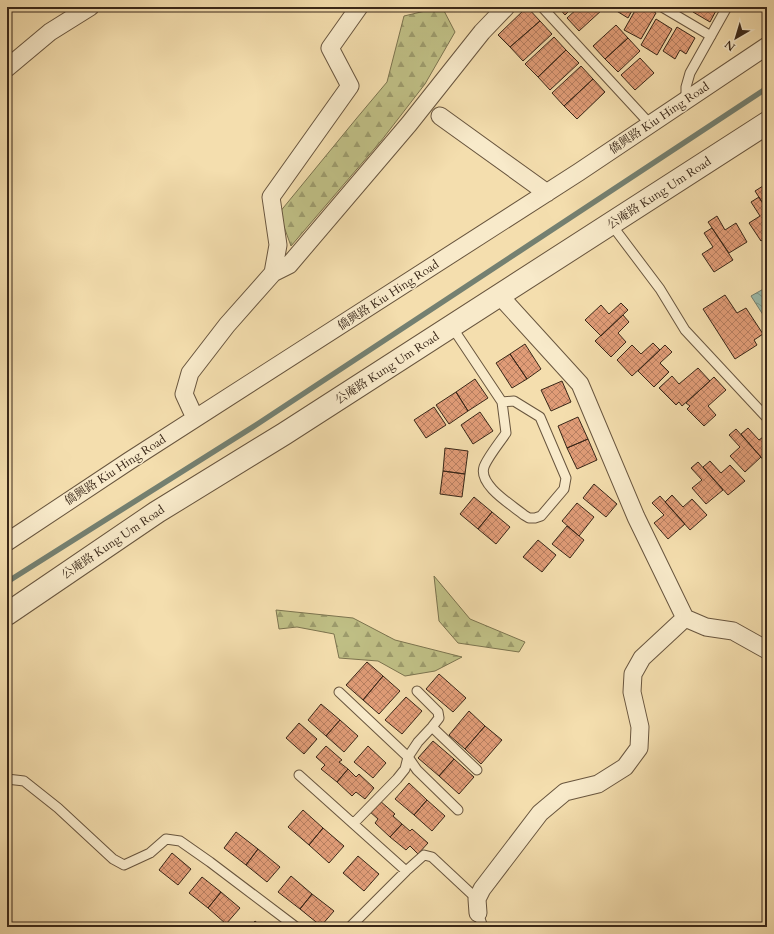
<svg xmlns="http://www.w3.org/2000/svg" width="774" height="934" font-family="Cardo,'Noto Serif TC',serif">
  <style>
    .forest { fill: url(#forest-firs); stroke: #7c744f }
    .water { fill: url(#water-waves); stroke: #748071 }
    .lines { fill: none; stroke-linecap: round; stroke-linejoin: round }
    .stream { stroke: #748071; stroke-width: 5.5 }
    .building { fill: url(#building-cross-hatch); stroke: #392718 }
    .service-casing { stroke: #68553e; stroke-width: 11 }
    .minor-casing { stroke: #68553e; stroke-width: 19 }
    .tertiary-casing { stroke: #68553e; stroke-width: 24 }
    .service { stroke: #f8eaca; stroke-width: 9 }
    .minor { stroke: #f8eaca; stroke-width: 17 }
    .tertiary { stroke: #f8eaca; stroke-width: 22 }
    .labels { text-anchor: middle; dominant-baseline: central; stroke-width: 3; stroke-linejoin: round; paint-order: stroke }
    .street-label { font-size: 12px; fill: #392718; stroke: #f8eaca }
  </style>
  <defs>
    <pattern id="forest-firs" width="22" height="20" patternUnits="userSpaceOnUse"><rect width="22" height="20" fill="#c0c086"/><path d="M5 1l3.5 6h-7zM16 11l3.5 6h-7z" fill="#9d9c6d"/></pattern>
    <pattern id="water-waves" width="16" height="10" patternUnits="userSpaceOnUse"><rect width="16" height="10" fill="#9cbcad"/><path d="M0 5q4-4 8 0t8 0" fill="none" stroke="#80998c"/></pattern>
    <pattern id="building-cross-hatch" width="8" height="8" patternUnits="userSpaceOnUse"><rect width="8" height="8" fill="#e09c77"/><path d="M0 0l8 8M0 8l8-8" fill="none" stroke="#b77f61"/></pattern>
  </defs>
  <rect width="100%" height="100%" fill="#f4deae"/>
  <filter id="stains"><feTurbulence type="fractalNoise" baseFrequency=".005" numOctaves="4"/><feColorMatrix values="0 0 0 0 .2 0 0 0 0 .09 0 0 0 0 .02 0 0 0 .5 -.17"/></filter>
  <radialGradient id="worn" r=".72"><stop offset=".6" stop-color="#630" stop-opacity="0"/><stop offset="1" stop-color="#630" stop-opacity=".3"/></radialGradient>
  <path class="forest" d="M442 7 455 32 425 84 381 141 291 246 279 213 356 119 387 82 404 16Z
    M434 576 470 619 525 642 519 652 458 643 439 621Z
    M276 610 353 618 395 640 462 657 435 671 405 676 378 661 339 658 334 634 297 627 279 629Z"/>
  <path class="water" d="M767 287V321L751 296Z"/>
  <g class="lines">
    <path class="stream" d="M7 582 259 423 767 88"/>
  </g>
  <path class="building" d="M527 7 540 21 510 47 498 35Z
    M558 7H573L565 15Z
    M579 7H600L602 10 579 31 567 18Z
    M610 7H634L628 18Z
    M637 7H645L656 13 641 39 624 30Z
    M696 7H718L710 22 693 12Z
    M656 19 672 29 657 55 641 45Z
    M540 21 552 34 523 61 510 47Z
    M616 25 628 38 605 59 593 46Z
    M677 27 695 38 686 54 680 50 675 59 663 51Z
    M554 37 566 50 538 77 525 64Z
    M628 38 640 51 618 72 605 59Z
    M566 50 579 63 550 90 538 77Z
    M640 58 654 73 635 90 621 75Z
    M581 66 593 79 564 106 552 93Z
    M593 79 605 92 577 119 564 106Z
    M763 186 767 192V210L755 191Z
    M759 197 767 210V237L761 241 749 223 760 216 751 202Z
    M717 216 725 230 736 223 747 242 729 253 708 222Z
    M712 228 733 260 714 272 702 254 713 247 704 233Z
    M725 295 737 313 746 308 763 334 754 340 757 345 735 359 703 309Z
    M621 303 628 310 601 336 585 320 601 305 609 314Z
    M623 315 629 322 618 333 626 342 611 357 595 341Z
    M653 343 660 350 632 376 617 360 632 345 641 354Z
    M525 344 541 369 527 379 510 354Z
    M665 345 672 352 660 363 669 372 654 387 638 371Z
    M510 354 527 379 512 388 496 363Z
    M698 368 710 381 682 406 679 402 676 405 659 388 672 376 679 384Z
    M714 377 726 390 708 406 716 415 704 426 687 409 690 406 686 403Z
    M475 379 488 398 468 411 456 392Z
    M562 381 571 402 551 411 541 390Z
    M456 392 468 411 449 424 436 405Z
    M434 407 446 425 426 438 414 420Z
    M480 412 493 431 473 444 461 425Z
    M578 417 588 439 567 448 558 426Z
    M748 428 759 440 767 434 766 463 741 434Z
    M736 429 761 457 745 472 730 456 740 447 729 435Z
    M588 439 597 460 577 469 567 448Z
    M445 448 468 451 465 474 443 471Z
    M710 461 721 473 730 465 745 481 728 495 703 467Z
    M698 462 723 490 706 504 692 488 702 480 691 468Z
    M443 471 465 474 462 497 440 494Z
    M594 484 617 504 606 517 583 498Z
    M672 495 683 507 692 499 707 515 690 530 665 502Z
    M660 496 685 524 668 539 654 523 664 515 652 503Z
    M474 497 492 512 478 529 460 514Z
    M577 503 594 517 579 536 562 521Z
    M492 512 510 527 496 544 478 529Z
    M567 526 584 540 570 558 552 544Z
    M538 540 556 555 542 572 523 557Z
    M367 662 383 676 363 700 346 685Z
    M439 674 466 698 453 712 426 689Z
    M383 676 400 691 379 714 363 700Z
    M406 697 422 711 402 734 385 720Z
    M321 704 340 720 326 736 308 720Z
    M469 711 485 726 465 749 449 735Z
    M340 720 358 736 344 752 326 736Z
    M299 723 317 739 304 754 286 738Z
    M485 726 502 740 481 764 465 749Z
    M433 741 454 759 439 776 418 758Z
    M326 746 342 760 339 762 348 769 337 782 321 769 325 765 316 757Z
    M368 746 386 763 373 778 354 762Z
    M454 759 474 777 459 794 439 776Z
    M348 769 356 777 359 774 374 788 365 799 356 792 352 796 337 782Z
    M409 783 427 800 414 815 395 799Z
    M379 800 395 814 393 816 402 824 390 837 375 823 378 819 369 811Z
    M427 800 445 816 432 831 414 815Z
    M303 810 323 828 309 845 288 827Z
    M402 824 410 831 412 829 428 843 418 854 410 846 406 850 390 837Z
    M323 828 344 846 329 863 309 845Z
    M236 832 258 849 246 865 224 848Z
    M258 849 280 867 267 882 246 865Z
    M172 853 191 869 178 885 159 870Z
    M358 856 379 874 364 891 343 873Z
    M291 876 312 894 300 909 278 892Z
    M202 877 221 892 208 908 189 893Z
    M221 892 240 908 226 924 208 908Z
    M312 894 334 911 321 926 300 909Z
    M255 921 262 927H250Z"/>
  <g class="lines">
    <g class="service-casing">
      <path id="service" d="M542 7 650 124
        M662 7 711 36
        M686 101V87L690 73 727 7
        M611 224 660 289 685 330 767 418
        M452 327 502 402
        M514 401 540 417 566 478 564 489 541 516 535 518H529L524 515C512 505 478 485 484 467 487 458 500 442 506 433L502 402Z
        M339 692 408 757 417 770 458 810
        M432 727 477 770
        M299 775 406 871
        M7 779 24 781 58 808 113 859 124 865 150 853 166 839 180 841 210 862 296 927
        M354 823 397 779 405 769 408 757 418 742 432 727 439 718 438 712 417 691
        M478 913 483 927
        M350 927 406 871 424 855 432 857 477 899"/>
    </g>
    <g class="minor-casing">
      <path id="minor" d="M7 68 50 32 90 7
        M440 116 547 193
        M273 273 289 265 409 124 482 32 506 7
        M500 296 580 384 636 517 685 618 706 627 733 631 767 650
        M195 418 184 394 190 373 227 325 273 273 278 245 271 197 350 86 330 48 359 7
        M7 542 129 461 579 172 767 46
        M478 913 477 899 482 889 540 813 565 792 598 784 625 767 639 748 640 727 632 692 633 674 642 658 685 618"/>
    </g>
    <g class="tertiary-casing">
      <path id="tertiary" d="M7 614 157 512 284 434 767 123"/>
    </g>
    <use href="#service" class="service"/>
    <use href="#minor" class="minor"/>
    <use href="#tertiary" class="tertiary"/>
  </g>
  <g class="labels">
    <g class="street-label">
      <text transform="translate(659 118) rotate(-34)">僑興路 Kiu Hing Road</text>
      <text transform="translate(659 193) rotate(-33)">公庵路 Kung Um Road</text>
      <text transform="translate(388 295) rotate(-33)">僑興路 Kiu Hing Road</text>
      <text transform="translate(387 368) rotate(-33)">公庵路 Kung Um Road</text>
      <text transform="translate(115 470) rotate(-33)">僑興路 Kiu Hing Road</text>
      <text transform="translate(113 542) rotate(-34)">公庵路 Kung Um Road</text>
    </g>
  </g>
  <rect width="774" height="934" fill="none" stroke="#f4deae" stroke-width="24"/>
  <rect x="8" y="8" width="758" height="918" fill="none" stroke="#392718" stroke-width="2"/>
  <rect x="12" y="12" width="750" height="910" fill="none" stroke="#392718"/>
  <g transform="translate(736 38) rotate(218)" stroke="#f8eaca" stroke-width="3" paint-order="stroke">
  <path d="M0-3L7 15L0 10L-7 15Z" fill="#392718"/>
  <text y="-6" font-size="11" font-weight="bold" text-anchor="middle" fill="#392718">N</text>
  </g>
  <rect width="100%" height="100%" filter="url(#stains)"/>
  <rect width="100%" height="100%" fill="url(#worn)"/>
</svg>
